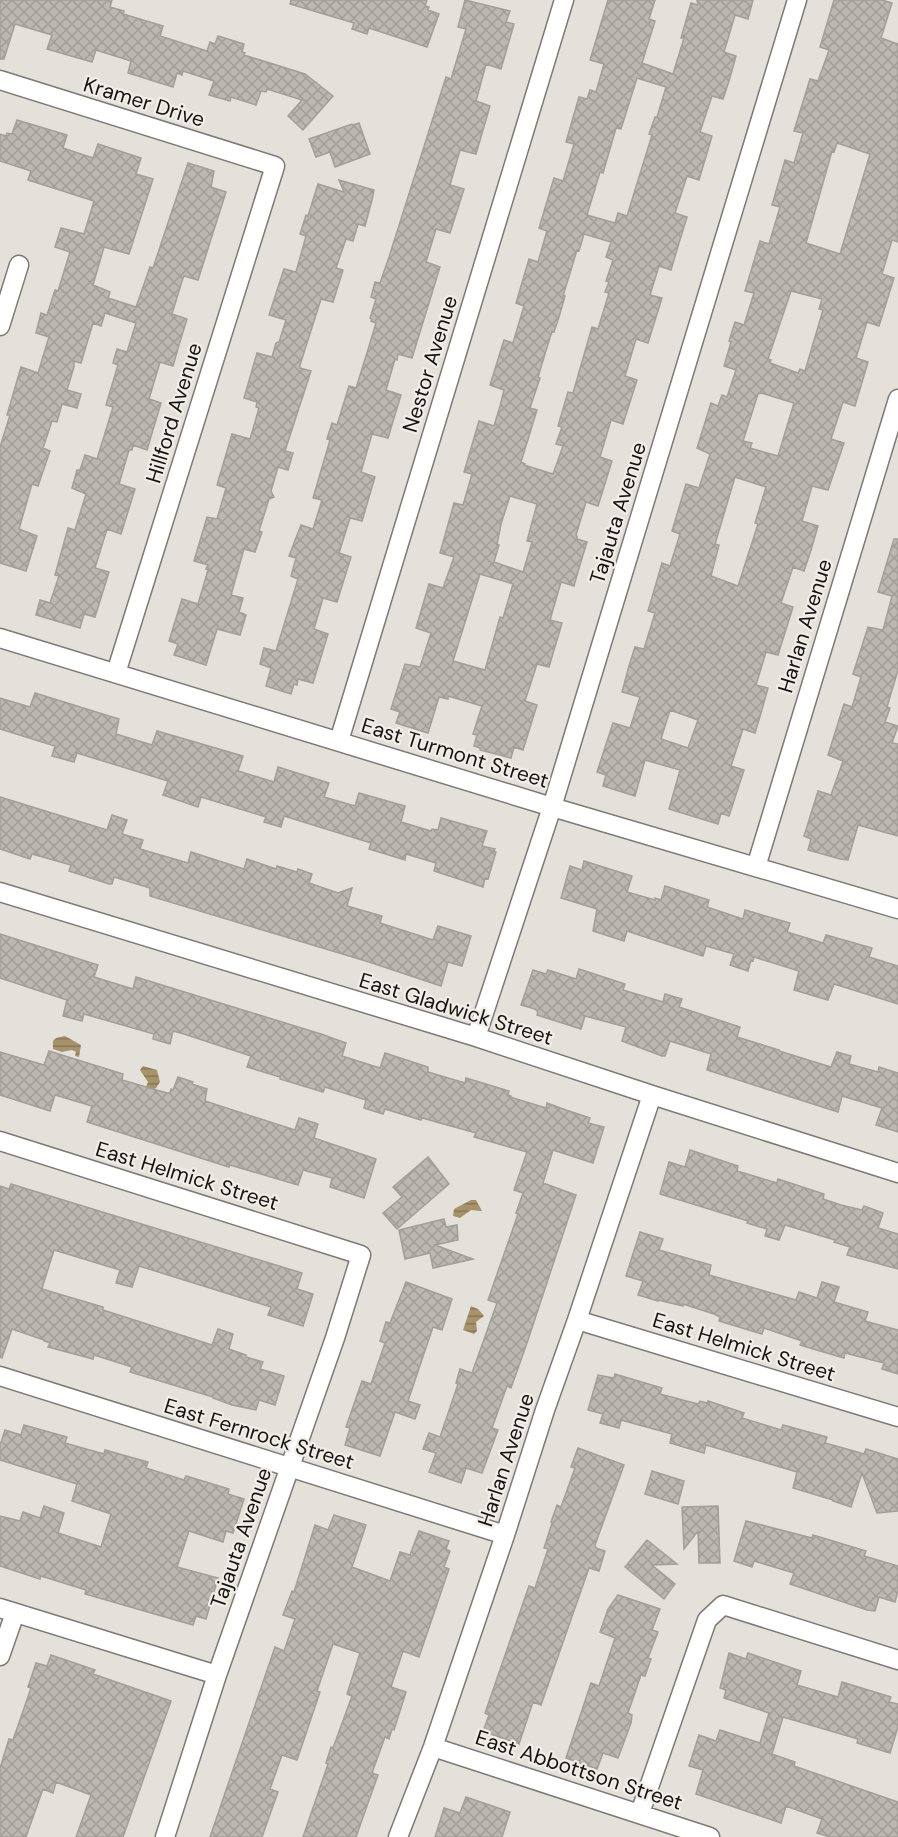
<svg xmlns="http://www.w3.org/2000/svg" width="898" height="1837" font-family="'DM Sans',sans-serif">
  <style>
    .water { fill: url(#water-rules) }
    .building { fill: url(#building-cross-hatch); stroke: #a29f99; stroke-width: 1.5; fill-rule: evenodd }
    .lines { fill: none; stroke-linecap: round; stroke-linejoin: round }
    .minor-casing { stroke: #7d7a75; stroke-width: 21 }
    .minor { stroke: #fff; stroke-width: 18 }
    .labels { text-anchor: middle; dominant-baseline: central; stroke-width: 4.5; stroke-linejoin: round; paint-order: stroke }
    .street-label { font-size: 21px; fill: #151412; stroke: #f1eee7 }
  </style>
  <defs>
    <pattern id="water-rules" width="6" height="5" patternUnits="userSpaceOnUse" patternTransform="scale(1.5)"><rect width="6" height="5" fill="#a6936a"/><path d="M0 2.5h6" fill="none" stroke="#867756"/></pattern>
    <pattern id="building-cross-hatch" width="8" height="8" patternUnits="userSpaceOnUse" patternTransform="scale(1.5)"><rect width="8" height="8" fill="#bbb8b2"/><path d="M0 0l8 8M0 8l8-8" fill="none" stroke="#a09d98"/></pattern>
  </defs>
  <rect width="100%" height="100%" fill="#e4e0da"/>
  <path class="water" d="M65 1036 81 1045 79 1057 75 1056 76 1052 72 1050 62 1052 53 1049V1041L56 1038Z
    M143 1066 157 1070 160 1082 156 1088 152 1090 146 1087 148 1082 140 1070Z
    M471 1200H476L482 1211 471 1210 460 1218 453 1216 454 1209Z
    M471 1306 478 1309 484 1316 476 1322 477 1331 474 1334 463 1330Z"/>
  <path class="building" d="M0 0H112L110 7 124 11 123 14 163 26 160 36 207 51 210 42 215 44 218 36 244 44 242 52 245 53 244 55 305 74 333 96 303 130 288 116 302 100 267 89 266 92 261 91 256 105 231 97 230 101 209 95 214 81 183 71 182 75 177 73 173 87 128 73 131 61 96 50 92 62 47 49 52 35 15 24 4 59H0Z
    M291 0H427L425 6 429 7 428 10 439 14 427 47 369 28 367 34 352 29 354 23 290 4Z
    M465 0 510 11 506 22 514 24 501 69 486 64 476 101 490 106 476 154 460 150 450 185 464 189 450 233 436 229 426 262 440 267 412 358 398 354 397 360 395 359 386 390 401 395 388 438 372 434 361 472 375 477 362 521 350 518 339 553 351 557 337 602 323 598 314 629 328 634 313 683 298 679 297 685 294 684 291 694 266 686 271 668 260 664 264 648 276 651 298 579 291 576 296 558 289 556 301 525 313 529 322 500 313 498 330 440 327 439 332 423 337 425 349 386 356 388 367 353 376 323 371 321 372 319 370 318 376 299 371 297 375 282 380 283 389 257 446 77 451 79 466 29 458 27Z
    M608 0H655L649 19 655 21 642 63 673 74 684 38H681L691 3 698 5 697 0H753L748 19 735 15 724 52 736 56 729 81 723 99 712 96 700 132 712 136 699 180 687 176 675 213 687 217 679 243 671 270 659 266 650 295 662 298 648 343 636 339 625 376 637 380 623 424 611 420 600 457 612 461 598 506 586 502 576 535 577 536V539L587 542 579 568 574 586 561 582 550 620 562 623 549 667 537 664 525 701 537 705 523 750 514 747 511 758 480 750V748L474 746 477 735 473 734 482 706 448 696V699L439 697 428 733 396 723 400 712 391 709 405 664 420 667 431 633 416 628 429 584 443 588 454 557 440 553 454 503 463 505 472 474 464 472 479 421 494 426 500 406 504 390 490 385 504 340 513 343 524 306 516 303 529 259 538 262 547 231 539 228 554 178 563 181 574 144 566 142 579 97 587 99 590 90 596 92 604 64 590 60ZM637 78 666 87 657 117H655L649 134 652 135 627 216 618 213 615 223 587 215 600 172 603 173 616 128 621 129ZM584 234 611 242 606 257 613 260 606 281 609 282 605 292 609 293 598 329 592 327 573 393 568 392 558 426 562 427 556 444 563 446 553 474 524 465 525 464 521 462 537 410 530 408 540 378 538 377 552 331 554 332 559 317 565 296H563L577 250 579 251ZM510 496 537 504 527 541 532 542 523 572 494 562 499 545 497 544 501 524ZM480 574 513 584 503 618 500 617 485 670 453 661Z
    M834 0H882L892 3 881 38 898 44V242L892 240 882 274 894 278 879 326 867 322 856 358 868 362 855 406 843 402 831 439 844 443 828 490 812 486 802 521 818 526 811 550 804 571 793 567 781 603 793 607 778 655 766 652 756 685 768 688 761 713 755 733 743 729 731 766 744 770 729 816 721 813 718 824 669 809 680 770 645 760 635 796 603 786 606 775 597 772 613 723 630 728 640 697 622 692 629 666 635 647 644 649 655 613 648 611 662 563 670 566 680 534 672 531 686 484 699 488 710 454 697 448 711 403 718 406 722 395 727 397 736 370 724 366 731 342 729 341 735 322 744 325 754 293 745 291 760 241 769 244 780 207 772 205 785 160 794 163 803 133 794 131 810 79 818 81 829 50 820 47ZM837 143 870 154 840 254 806 243 832 151 834 152ZM791 291 822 299 819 309 823 310 805 371 800 369 798 373 770 363 771 360 768 359ZM761 393 794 403 778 456 750 448 752 443 743 441 758 394ZM735 477 766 487 755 523 758 524 738 586 711 576 719 545 715 544ZM670 710 698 720 688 748 661 739Z
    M17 120 67 135 63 148 93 158 98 144 141 158 136 174 153 179 129 254 104 247 93 285 110 292 108 298 136 307 150 267 153 268 188 163 214 171 211 187 226 192 198 280 184 276 182 281 172 314 187 319 179 345 173 366 160 362 149 399 161 403 147 450 133 445 132 450H129L119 484 135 489 121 534 107 529 95 568 109 572 95 617 84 614 80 628 36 615 40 600 50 603 59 576 55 575 68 528 75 530 86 494 72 488 77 470H80L85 455 97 459 113 407 106 405 118 365 113 363 117 349 127 352 136 323 105 313 101 326 93 323 81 363 74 361V367L67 390 81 394 77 408 62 404 57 422 52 421 43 448 50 451 38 486 32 484 19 529 37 536 26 571 0 563V447L10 415H7L21 367 38 373 49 337 36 333 41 313 47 315 55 290 58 291 70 252 55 247 61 228 84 234 94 201 28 180 31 171 0 161V134L6 136 7 133 12 134Z
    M359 123 370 154 335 167 330 152 316 157 309 139 352 124 353 125Z
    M339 180 374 190 372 200 365 226 358 224 353 241 346 239 336 268 343 270 333 302 321 299 300 365V368L311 371 285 451 293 453 288 470 278 467 271 491 274 497 269 499 259 531 262 532 255 552 244 549 231 595 243 598 239 612 246 615 240 635 217 629 206 665 174 655 178 644 169 641 182 599 198 604 208 570 206 569 208 565 194 561 207 517 217 519 226 488 217 485 232 434 250 439 259 408 256 407 257 402 244 398 257 353 272 357 276 343 279 342 286 320 269 315 284 269 296 272 306 236 300 234 306 215 308 216 318 184 344 192Z
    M894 539H898V670L887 707 890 708 885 722 898 726 892 743 898 744V836L858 825 848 860 840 859 808 850 811 839 804 836 818 791 831 795 843 761 828 755 844 704 852 707 861 677 853 674 868 627 883 630 892 596 878 592Z
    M35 693 119 719 116 734 152 745 157 731 243 756 238 771 274 782 278 767 329 783 324 797 355 806 359 793 405 806 401 822 431 831 432 829 438 830 441 818 487 831 482 846 495 849 494 851 496 852 488 879 485 878 483 887 434 871 436 863 406 854 405 860 369 849 371 843 284 816 281 827 264 822 266 817 201 797 198 807 163 795 168 781 77 753 74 762 52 756 55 746 0 729V698L30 707Z
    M0 797 107 830 112 815 127 820 122 834 143 840 140 849 188 863 191 852 244 869 247 859 276 869 277 866 297 872 298 869 312 874 309 883 338 893 352 888 347 906 382 916 380 923 433 940 438 926 471 936 462 966 448 962 441 986 369 962 150 896V888L114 877 112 884H109L69 871 71 865 32 854 30 859 0 849Z
    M584 861 632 876 627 892 655 900V898L661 900 665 886 709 900 707 907 743 919 745 910 790 923 787 932 823 943 826 935 872 948 869 957 898 966V1004L834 984 828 1000 794 990 799 971 754 957 753 961 751 960 748 971 730 965 734 954 706 946 703 956 627 931 624 941 593 931 597 909 561 898 570 866 582 870Z
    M0 934 98 965 94 977 133 989 136 977 321 1034 346 1043 342 1056 380 1068 385 1053 428 1067V1072L465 1083 466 1078 509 1091 508 1095 511 1096 510 1097 546 1108 547 1103 566 1110 590 1118 588 1123 604 1127 593 1163 553 1150 543 1183 576 1195 527 1343 511 1388 507 1386 492 1428 498 1430 482 1473 466 1468 461 1483 429 1472 436 1453 423 1449 429 1433 440 1437 458 1384 456 1383 460 1369 472 1373 497 1303 488 1300 518 1214 516 1213 523 1193 514 1190 527 1152 474 1137 476 1133 422 1118 421 1120 385 1109 383 1114 364 1108 366 1100 325 1087 323 1092 280 1079V1077L247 1067 251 1056 184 1034 173 1031 170 1044 153 1039 154 1034 84 1014 82 1021 63 1016 67 1000 0 978Z
    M579 969 625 984 623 990 663 1002 665 994 682 999 679 1007 740 1027 737 1037 779 1050V1051L831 1067 837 1052 851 1056 849 1064 878 1072 879 1067 898 1073V1132L876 1125 882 1108 842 1096 838 1112 707 1070 711 1054 670 1041 665 1056H662L622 1041 626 1027 585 1016 581 1029 537 1015 538 1012 535 1009 521 1005 533 970 546 974 548 970 576 979Z
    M49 1051 123 1074 122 1080 167 1093H170L171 1089 173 1090 178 1077 193 1082 192 1084 207 1089 205 1101 295 1130 299 1118 318 1124 314 1138 376 1159 364 1198 330 1187 332 1178 303 1170 298 1185 230 1165 229 1167 87 1122 92 1106 55 1095 50 1111 0 1095V1052L44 1065Z
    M690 1150 738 1166 737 1171 777 1183 778 1179 824 1194 823 1199 841 1205 862 1210 864 1206 883 1213 878 1228 898 1234V1269L847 1255 850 1247 834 1242 835 1240 785 1225 779 1240 765 1236 767 1229 747 1223 748 1221 660 1194 669 1162 685 1167Z
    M428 1157 449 1184 397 1229 383 1213 402 1197 393 1187Z
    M11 1184 302 1273 297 1289 313 1294 303 1326 268 1315 271 1307 139 1266 132 1287 116 1283 120 1270 54 1250 43 1285 42 1289 103 1307V1310L212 1345 218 1329 233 1334 229 1349 246 1355V1357L263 1362 260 1369 284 1376 275 1405 259 1400 256 1410 232 1405 213 1398V1397L130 1372 132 1367 94 1355 93 1359 48 1347 50 1343 44 1341V1340L12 1329 2 1358 0 1357V1186L9 1189Z
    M444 1219 446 1227 457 1225 458 1240 435 1245 473 1259 433 1268 430 1253 405 1259 399 1230Z
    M640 1232 663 1239 659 1250 711 1265 709 1275 796 1300 799 1292 817 1298 822 1282 839 1287 834 1302 868 1312 865 1321 898 1330V1374L882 1369 884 1363 845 1353 844 1358 813 1349 800 1345 802 1341 764 1328 762 1334 719 1321 720 1317 714 1314 683 1304V1306L658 1300V1301L638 1295 643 1281 626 1276Z
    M406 1282 452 1299 442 1330 433 1327 408 1401 420 1405 415 1419 395 1412 380 1456 345 1445 350 1428 346 1427 362 1381 371 1384 385 1343 380 1341 386 1322 390 1323Z
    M615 1374 662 1388 660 1394 698 1404 700 1401 707 1403 708 1401 744 1413 742 1418 781 1430 783 1425 827 1437 825 1443 854 1451 864 1454 866 1449 898 1459V1511L877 1513 862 1473 851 1507 833 1501V1500L793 1488 797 1472 706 1445 704 1453 670 1443 672 1434 621 1420 619 1428 600 1423 603 1414 588 1410 598 1375 614 1378Z
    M24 1425 67 1437 65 1443 104 1454 105 1450 148 1462 146 1468 184 1480 186 1476 229 1489 228 1494 244 1499 233 1533 226 1531 223 1542 189 1531 177 1567 218 1578 206 1619 196 1616 193 1625 85 1594 86 1590 41 1576 40 1579 0 1566V1516L20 1521 23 1512 40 1518 44 1506 64 1513 58 1533 101 1547 111 1514 72 1501 77 1484 0 1460V1445L5 1430 21 1435Z
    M578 1448 624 1465 595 1545 596 1548 605 1551 599 1571 589 1568 541 1705 533 1702 519 1744 485 1732 486 1730 484 1729 489 1715 485 1713 529 1586 535 1588 548 1549 544 1548 552 1523 551 1522 557 1505 561 1507 575 1468 571 1467Z
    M652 1471 684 1481 678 1504 645 1494Z
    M718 1506 720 1563H699L698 1531 684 1549 682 1507Z
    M334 1515 366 1525 352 1567 390 1581 400 1552 410 1555 419 1531 449 1541 446 1549 450 1551 444 1567 449 1569 419 1657 403 1651 391 1687 406 1692 394 1730 392 1729 389 1739 385 1737 372 1773 378 1775 356 1837H303L328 1764 326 1763 331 1747 333 1748 352 1696 347 1694 360 1653 333 1644 317 1691 320 1692 297 1760 282 1755 270 1789 278 1792 262 1837H210L275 1647 284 1651 295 1619 283 1615 292 1591 294 1592 315 1525 328 1530Z
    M746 1521 812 1538 813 1535 866 1551 864 1556 898 1566V1591L895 1602 879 1597 875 1611 867 1610 790 1584 794 1573 754 1561 752 1567 734 1561Z
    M647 1540 677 1564 652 1565 675 1584 664 1599 625 1567Z
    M618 1595 660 1609 652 1630 658 1632 648 1658 651 1659 645 1676 641 1675 628 1713 632 1715 631 1723 618 1758 603 1753 597 1769 566 1758 591 1683 599 1686 615 1638 600 1632 608 1609Z
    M729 1653 746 1659 748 1653 801 1671 797 1685 838 1697 842 1682 891 1697 889 1702 898 1704V1727L890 1753 857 1743 858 1739 783 1717 772 1754 795 1762 794 1766 898 1802V1837H830L817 1833 822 1819 786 1806 781 1823 696 1794 703 1770 689 1766 699 1735 716 1741 720 1730 760 1743 769 1713 724 1698 726 1690 720 1688Z
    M51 1655 95 1670 93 1674 171 1701 123 1837H76L91 1795 56 1782 53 1793 43 1789 26 1837H0V1768L9 1739 13 1740 31 1688 28 1687 36 1663 47 1666Z
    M466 1797 510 1812 502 1837H435L444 1808 460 1813Z"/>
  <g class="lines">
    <g class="minor-casing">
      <path id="minor" d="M0 80 275 166 116 673
        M0 326 19 265
        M0 638 552 807 898 909
        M339 741 564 0
        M756 867 898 399
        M0 892 476 1037 652 1095 898 1173
        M476 1037 552 807 797 0
        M0 1141 361 1255 335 1338 217 1675 165 1837
        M577 1320 898 1417
        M0 1376 505 1535
        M0 1608 217 1675
        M0 1656 15 1613
        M433 1747 710 1837
        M640 1813 707 1620 723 1605 898 1660
        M398 1837 433 1747 505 1535 545 1410 577 1320 652 1095"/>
    </g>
    <use href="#minor" class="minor"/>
  </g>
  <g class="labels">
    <g class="street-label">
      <text transform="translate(144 102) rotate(17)">Kramer Drive</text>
      <text transform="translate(430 364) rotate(-73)">Nestor Avenue</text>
      <text transform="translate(174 413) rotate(-73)">Hillford Avenue</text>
      <text transform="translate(618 513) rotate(-73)">Tajauta Avenue</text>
      <text transform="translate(805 626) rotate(-73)">Harlan Avenue</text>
      <text transform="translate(455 753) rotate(17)">East Turmont Street</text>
      <text transform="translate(456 1009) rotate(17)">East Gladwick Street</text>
      <text transform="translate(187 1176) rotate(17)">East Helmick Street</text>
      <text transform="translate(744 1347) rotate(17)">East Helmick Street</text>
      <text transform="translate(259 1434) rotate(17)">East Fernrock Street</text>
      <text transform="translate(506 1460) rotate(-72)">Harlan Avenue</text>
      <text transform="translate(241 1538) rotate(-71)">Tajauta Avenue</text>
      <text transform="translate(579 1770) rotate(18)">East Abbottson Street</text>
    </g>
  </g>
</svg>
